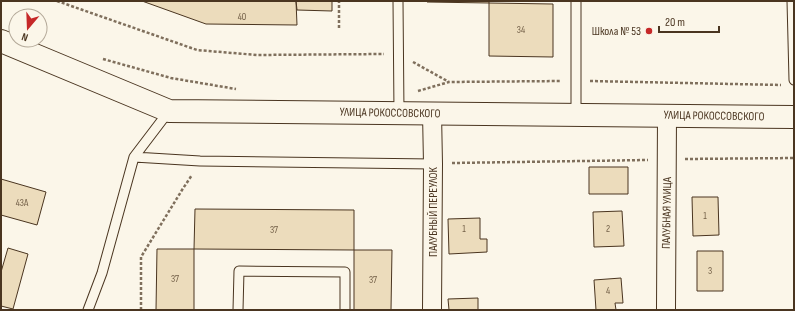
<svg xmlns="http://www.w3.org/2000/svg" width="795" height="311" font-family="'Sofia Sans Condensed',sans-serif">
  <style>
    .building { fill: #ecdcbc; stroke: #4a3520 }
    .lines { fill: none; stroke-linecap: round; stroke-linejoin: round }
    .service-casing { stroke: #4a3520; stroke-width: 11 }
    .minor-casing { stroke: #4a3520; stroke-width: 20 }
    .tertiary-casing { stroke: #4a3520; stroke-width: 24 }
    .path { stroke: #7f6f5c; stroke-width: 2.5; stroke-dasharray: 3 2; stroke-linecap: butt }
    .service { stroke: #fbf6e9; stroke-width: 9 }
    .minor { stroke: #fbf6e9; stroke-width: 18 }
    .tertiary { stroke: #fbf6e9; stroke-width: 22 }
    .poi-dot { fill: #c62828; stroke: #fbf6e9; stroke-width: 1.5 }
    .labels { text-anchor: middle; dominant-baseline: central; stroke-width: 3; stroke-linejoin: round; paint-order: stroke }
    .number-label { font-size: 10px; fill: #725f47 }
    .poi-label { font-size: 12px; fill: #4a3520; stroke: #fbf6e9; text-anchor: end }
    .street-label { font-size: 12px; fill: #4a3520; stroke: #fbf6e9 }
  </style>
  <rect width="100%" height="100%" fill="#fbf6e9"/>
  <path class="building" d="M142 1H296L297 25 206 24Z
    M296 1H332V11L297 10Z
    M427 1H489V3L427 2Z
    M489 3 553 4V57L489 56Z
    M589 167H628V194H589Z
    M1 179 46 192 37 225 1 215Z
    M692 197H718L719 235 693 236Z
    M195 209 354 210V250L194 249Z
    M622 211 624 246 594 247 593 212Z
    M480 218V239H487V252L449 254 448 219Z
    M8 248 28 254 13 309 1 306V272Z
    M157 249H194V310H156Z
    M354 250H392L391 310H354Z
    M697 251H723V291H697Z
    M621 278 623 303H615L616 310H596L594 280Z
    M478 298V310H449L448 299Z"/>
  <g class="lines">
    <g class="service-casing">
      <path id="service" d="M398 1 399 113
        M792 1 794 80
        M169 111 134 157 200 161 433 164
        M576 114V1
        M88 310 102 273 134 157
        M238 310 239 271 345 272V310"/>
    </g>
    <g class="minor-casing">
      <path id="minor" d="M432 113 433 164 432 310
        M666 310 667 116"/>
    </g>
    <g class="tertiary-casing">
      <path id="tertiary" d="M1 41 169 111 794 117"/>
    </g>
    <path class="path" d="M57 1 197 50 257 55 384 54
      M339 28V1
      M103 59 171 78 236 89
      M413 62 449 82
      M590 81 781 85
      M418 91 449 82 561 81
      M685 159 794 158
      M452 163 648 160
      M141 310V257L182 190 192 175"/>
    <use href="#service" class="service"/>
    <use href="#minor" class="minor"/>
    <use href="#tertiary" class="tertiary"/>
  </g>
  <circle class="poi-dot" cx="649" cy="31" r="4"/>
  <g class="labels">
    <g class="number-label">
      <text x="242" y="17">40</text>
      <text x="521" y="30">34</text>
      <text x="22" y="203">43А</text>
      <text x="705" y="216">1</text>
      <text x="464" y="229">1</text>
      <text x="608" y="229">2</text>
      <text x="274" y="230">37</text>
      <text x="710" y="271">3</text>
      <text x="175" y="279">37</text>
      <text x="373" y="280">37</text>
      <text x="608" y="291">4</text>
    </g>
    <g class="poi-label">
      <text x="641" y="31">Школа № 53</text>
    </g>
    <g class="street-label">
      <text transform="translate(390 113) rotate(1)">УЛИЦА РОКОССОВСКОГО</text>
      <text transform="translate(714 116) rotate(1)">УЛИЦА РОКОССОВСКОГО</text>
      <text transform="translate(433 212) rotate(-90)">ПАЛУБНЫЙ ПЕРЕУЛОК</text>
      <text transform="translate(667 213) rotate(-89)">ПАЛУБНАЯ УЛИЦА</text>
    </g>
  </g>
  <rect width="795" height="311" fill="none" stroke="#4a3520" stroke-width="4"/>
  <g transform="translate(28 28) rotate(199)"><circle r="19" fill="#fbf6e9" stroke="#b4a999"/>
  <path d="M0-3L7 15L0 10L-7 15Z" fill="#c62828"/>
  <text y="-6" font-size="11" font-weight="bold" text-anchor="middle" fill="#4a3520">N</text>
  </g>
  <path d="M659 26v6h60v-6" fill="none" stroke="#4a3520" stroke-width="2"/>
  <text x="665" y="26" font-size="12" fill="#4a3520" stroke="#fbf6e9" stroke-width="3" paint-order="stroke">20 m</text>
</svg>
